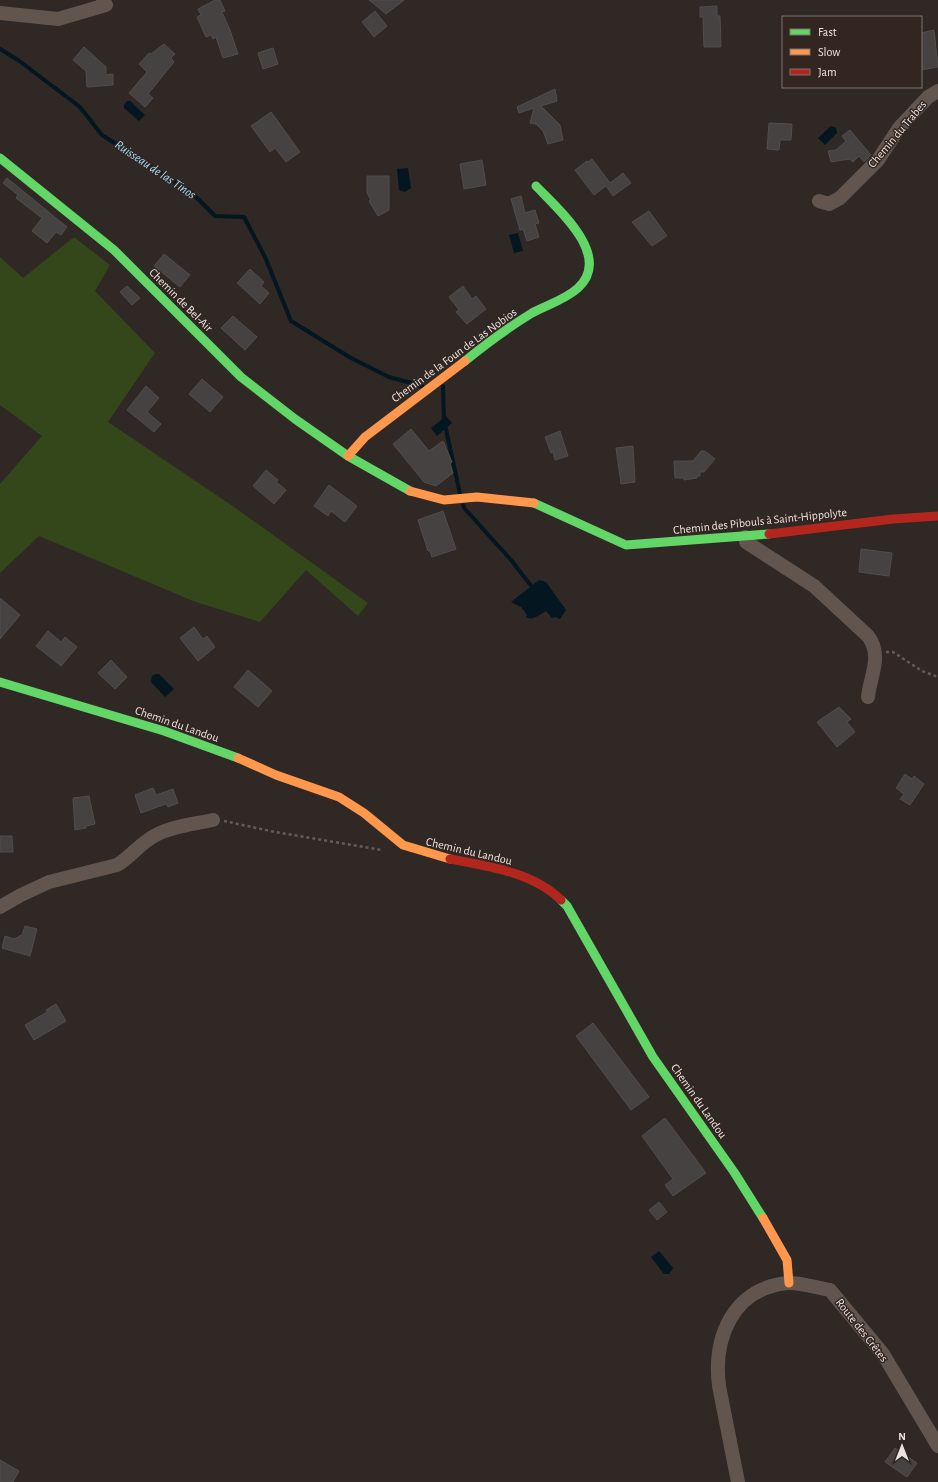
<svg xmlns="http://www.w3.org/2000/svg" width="938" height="1482" font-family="'Alegreya Sans',sans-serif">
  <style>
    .green { fill: #34471b }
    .water { fill: #04161f }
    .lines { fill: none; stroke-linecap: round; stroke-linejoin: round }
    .stream { stroke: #04161f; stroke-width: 4 }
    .building { fill: #464242; stroke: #514d4f }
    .path { stroke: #665c57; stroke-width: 2.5; stroke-dasharray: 3 3; stroke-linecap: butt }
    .street { stroke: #62554e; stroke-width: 14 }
    .fast { stroke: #63d668; stroke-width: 9 }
    .slow { stroke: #ff974d; stroke-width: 9 }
    .jam { stroke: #b3261e; stroke-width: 9 }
    .labels { text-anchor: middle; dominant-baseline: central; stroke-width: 3; stroke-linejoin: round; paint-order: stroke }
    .street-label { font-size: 12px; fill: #ede4e1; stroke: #332621 }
    .water-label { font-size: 13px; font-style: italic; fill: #9edaf6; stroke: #332621 }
  </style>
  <rect width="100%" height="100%" fill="#2f2825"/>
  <path class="green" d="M74 237 110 265 95 291 155 353 108 422 237 509 368 603 358 616 306 570 260 622 193 601 39 536 0 573V484L42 436 0 405V257L23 278Z"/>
  <path class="water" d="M127 101H130L145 115 139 121 124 108V105Z
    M831 126 836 128 837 133 825 145 818 138Z
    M408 168 411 188 405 192 399 190 397 169Z
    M518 233 523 251 514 253 509 235Z
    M446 416 452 423 437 436 431 428Z
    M539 580 546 582 566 610 560 619 555 617 552 618 546 611C539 615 533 621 526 617L527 615 521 607 511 602Z
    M155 674H159L174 689 165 697 151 682 152 676Z
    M659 1251 673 1268 669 1274H664L651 1257Z"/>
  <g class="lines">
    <path class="stream" d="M0 49 18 60 80 107 102 135 191 192 215 216 244 217 265 257 291 321 351 358 389 377 422 386
      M443 386 444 420 460 494
      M463 505 465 509 511 560 532 587"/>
  </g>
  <path class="building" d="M215 0H220L225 11 222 12 230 30 238 54 223 58 216 37 213 39 211 35 206 37 197 17 201 15 198 9Z
    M369 0H404L386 14Z
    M717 6V16H720L721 47H704L703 17H700V7Z
    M375 11 387 26 374 37 362 22Z
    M934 30 938 67 921 70V33Z
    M164 44 175 54 171 58 174 62 148 94 153 98 145 107 129 93 147 72 139 64 149 53 151 54Z
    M84 47 106 67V75L113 74V85L87 87 86 71 73 60Z
    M273 48 278 64 263 69 258 53Z
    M555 89 557 101 541 106 560 125 563 140 548 144 543 131 536 124 530 123 534 108 519 113 517 107Z
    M271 112 300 152 286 162 275 148 270 152 251 126Z
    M769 123 792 124 791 140H780L779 150 767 149Z
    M850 130 871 155 864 162 859 156 853 162 849 159 831 162 828 151 836 150 846 141 842 136Z
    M592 159 610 183 623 173 631 183 613 196 606 186 594 195 575 170 587 161 588 162Z
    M482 160 486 185 464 189 460 164Z
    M367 176H389V210L378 216 369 201 371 200 367 193Z
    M7 178 67 227 61 235 56 232 47 243 32 231 42 218 16 198 18 195 3 183Z
    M521 196 525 213 535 210 539 223 535 224 539 237 527 241 523 229 520 230 511 199Z
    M649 211 667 236 652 246 632 222Z
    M164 254 190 275 180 287 154 266Z
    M250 269 264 282 261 286 269 293 260 304 237 283Z
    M127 286 140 298 132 305 120 292Z
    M463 286 472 299 476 296 486 309 467 324 456 312 459 310 449 297Z
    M233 316 257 337 245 350 221 328Z
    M202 379 223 397 210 412 189 394Z
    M146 386 159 398 147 412 161 424 154 432 127 410Z
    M411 429 429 451 443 441 452 462 450 464 453 473 436 486 424 482 393 444Z
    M560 431 568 456 555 460 553 452 551 453 545 437Z
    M633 446 635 482 621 484 616 448Z
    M701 451H705L715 459 704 472H700V476H697V478L684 480V478H675L674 461H693Z
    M266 470 278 480 276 482 286 490 274 504 253 486Z
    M329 485 357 506 345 522 331 511 328 516 314 506Z
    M443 511 456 549 432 557 430 551H428L418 520Z
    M861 549 892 553 889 576 859 572Z
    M0 598 20 615 0 639Z
    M194 627 203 639 207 636 215 647 198 661 180 638Z
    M48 631 61 642 65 637 77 647 61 666 36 646Z
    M111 660 127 677 115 689 98 673Z
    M248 670 272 691 258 707 234 687Z
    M839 707 851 719 847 722 855 732 837 747 817 722Z
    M905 774 912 779 914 776 924 784 910 805 900 799 904 794 896 788Z
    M153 788 156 795 173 789 178 803 168 807 166 804 141 813 135 795Z
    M89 796 95 824 86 826V828L75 830 73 798Z
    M0 836H12L13 852H0Z
    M25 926 37 929 30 956 2 948 5 936 14 939 22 935Z
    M56 1004 66 1021 34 1040 25 1025 47 1012 46 1010Z
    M593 1023 649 1097 631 1110 576 1036Z
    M665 1118 706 1173 673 1196 665 1185 673 1179 642 1136Z
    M659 1202 667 1212 657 1220 649 1210Z
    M895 1448 917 1463 907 1477 885 1462Z
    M0 1460 19 1471 13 1482H0Z"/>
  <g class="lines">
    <path class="path" d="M886 652H893L922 671 938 677
      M224 821 275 832 382 850"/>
    <path class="street" d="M0 13 58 19 106 5 103 0
      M819 201 829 204 840 198 878 160 899 128 928 97 938 91
      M745 537 746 542 814 586 868 636C883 656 870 676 868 697
      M0 907 21 895 49 882 117 865C131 857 141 842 156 835 172 826 195 824 213 820
      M738 1482 719 1386C713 1337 733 1289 787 1283 800 1282 817 1288 830 1290L883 1354 938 1446"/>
    <path class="fast" d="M0 158 114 250 241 377 295 419 348 456 410 491
      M465 361C486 344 509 327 532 313 546 305 565 300 578 288 613 256 558 209 536 186
      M534 503 626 545 769 534
      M0 682 164 731 238 758
      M561 900 567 906 653 1057 734 1172 763 1218"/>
    <path class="slow" d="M348 456 365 437 465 361
      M410 491 444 500 477 497 534 503
      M238 758 276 775 339 797 364 813 403 845 450 859
      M763 1218 787 1260 789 1283"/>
    <path class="jam" d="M769 534 893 519 938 516
      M450 859C487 866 533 872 561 900"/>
  </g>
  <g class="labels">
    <g class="street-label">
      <text transform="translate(897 134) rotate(-50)">Chemin du Trabes</text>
      <text transform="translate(181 300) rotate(45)">Chemin de Bel-Air</text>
      <text transform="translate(454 355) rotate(-36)">Chemin de la Foun de Las Nobios</text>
      <text transform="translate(760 521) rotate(-6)">Chemin des Pibouls à Saint-Hippolyte</text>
      <text transform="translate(177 724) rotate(19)">Chemin du Landou</text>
      <text transform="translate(469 851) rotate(13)">Chemin du Landou</text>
      <text transform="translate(699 1101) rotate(55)">Chemin du Landou</text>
      <text transform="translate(862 1330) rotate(52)">Route des Crêtes</text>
    </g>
    <g class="water-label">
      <text transform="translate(155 170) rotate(34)">Ruisseau de las Tinos</text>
    </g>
  </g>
  <rect x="782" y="16" width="140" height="72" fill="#332621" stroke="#7d726e"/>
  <rect x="790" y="29" width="20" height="6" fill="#63d668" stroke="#7d726e"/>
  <text x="818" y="36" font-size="12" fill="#ede4e1">Fast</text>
  <rect x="790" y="49" width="20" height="6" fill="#ff974d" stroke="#7d726e"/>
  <text x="818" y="56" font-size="12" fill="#ede4e1">Slow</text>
  <rect x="790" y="69" width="20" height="6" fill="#b3261e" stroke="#7d726e"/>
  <text x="818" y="76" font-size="12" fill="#ede4e1">Jam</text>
  <g transform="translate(902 1446)" stroke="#332621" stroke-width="3" paint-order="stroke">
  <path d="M0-3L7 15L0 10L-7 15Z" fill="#ede4e1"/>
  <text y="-6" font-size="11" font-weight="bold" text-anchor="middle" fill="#ede4e1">N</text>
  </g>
</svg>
